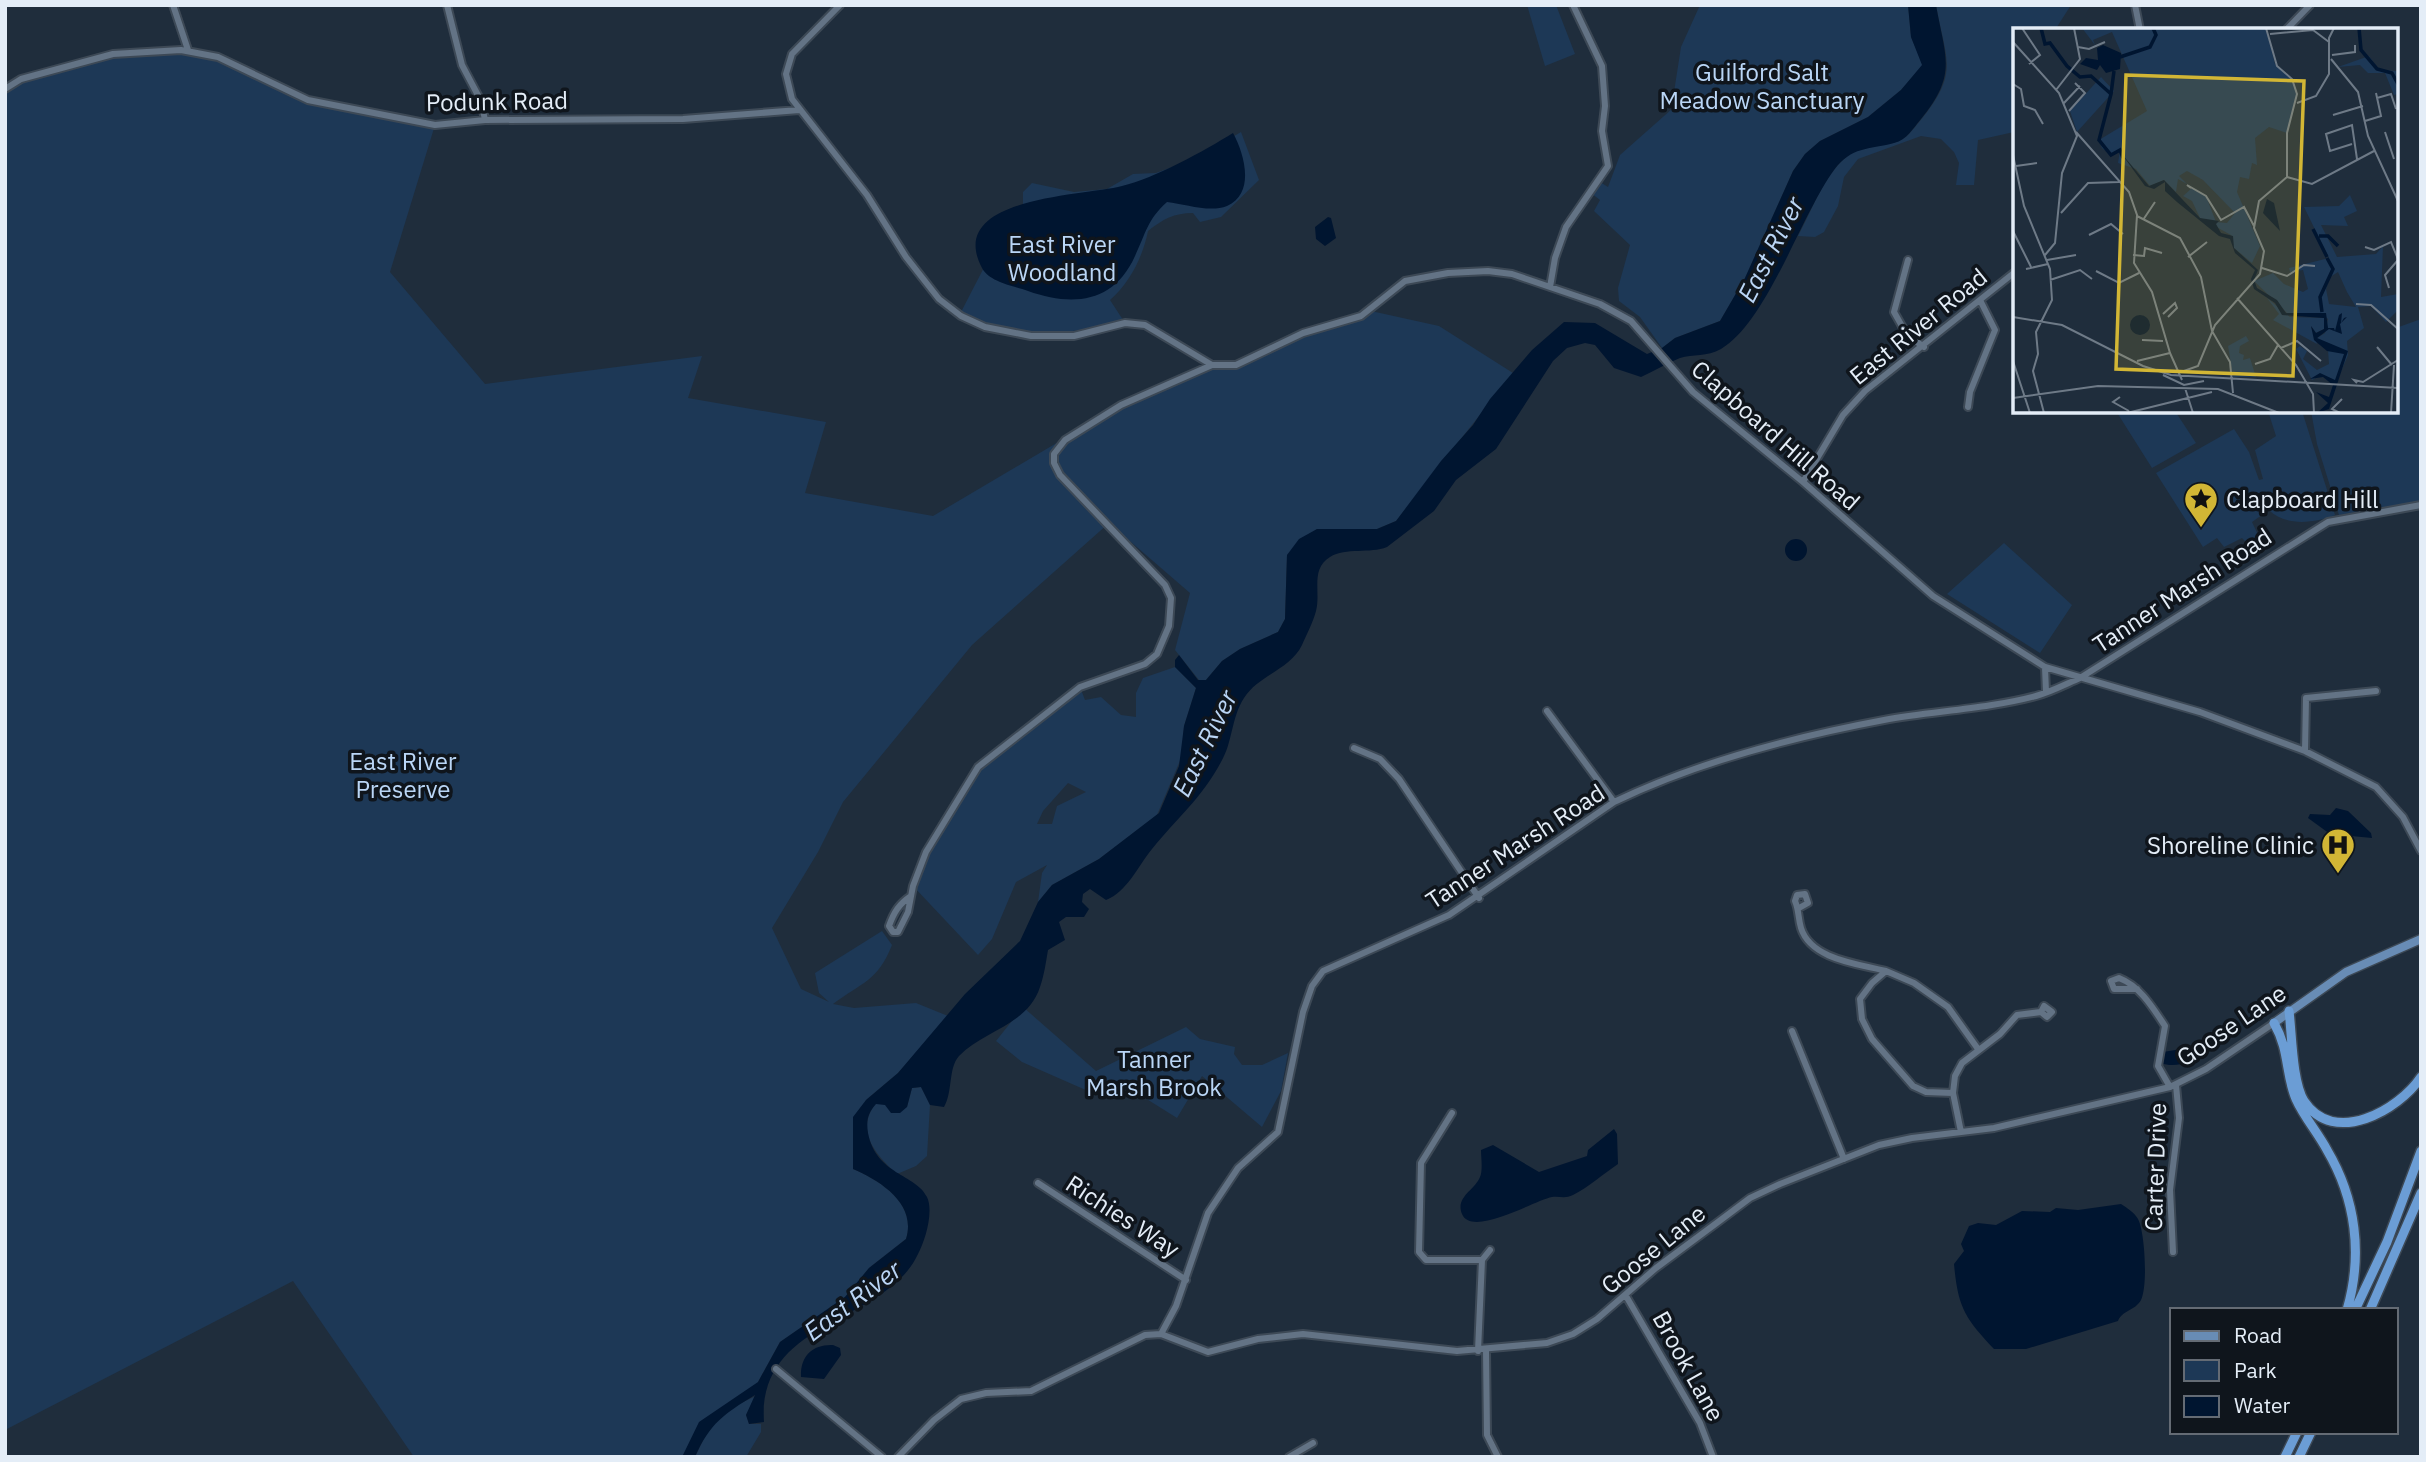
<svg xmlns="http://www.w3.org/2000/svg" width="2426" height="1462" font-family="'IBM Plex Sans',sans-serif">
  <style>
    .green { fill: #1d3856; fill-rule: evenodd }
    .water { fill: #001530 }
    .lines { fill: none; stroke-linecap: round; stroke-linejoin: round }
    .minor-casing { stroke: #3d4956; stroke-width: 10 }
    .major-casing { stroke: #3d4956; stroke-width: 11 }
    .highway-casing { stroke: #3d4956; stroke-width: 12 }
    .minor { stroke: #637385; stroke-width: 6 }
    .major { stroke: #688cb5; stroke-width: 8 }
    .highway { stroke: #6b9dd5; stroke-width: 9 }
    .labels { text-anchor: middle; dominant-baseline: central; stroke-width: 7; stroke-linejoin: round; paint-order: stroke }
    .park-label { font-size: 24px; fill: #bad6f6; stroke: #0f151c }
    .street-label { font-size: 24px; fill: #e4edf7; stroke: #0f151c }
    .poi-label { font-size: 24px; fill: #e4edf7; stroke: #0f151c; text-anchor: start }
    .water-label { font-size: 26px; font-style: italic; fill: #bad5f5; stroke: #0f151c }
    .inset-river { fill: none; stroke: #001530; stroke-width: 3.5 }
    .inset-road { fill: none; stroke: #6e7a87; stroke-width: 2 }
    .view { fill: #d2b635; fill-opacity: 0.15; stroke: #d2b635; stroke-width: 3.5 }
    .inset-edge { fill: none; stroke: #e4edf7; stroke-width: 3.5 }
  </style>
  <rect width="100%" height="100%" fill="#1f2d3c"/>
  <path class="green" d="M1527 5H1556L1575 54 1545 66Z
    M1700 5H1908L1911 37 1923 65 1901 90 1868 117 1820 141 1805 154 1793 171 1745 278 1720 321 1675 338 1662 348 1640 317 1619 301 1618 288 1630 245 1594 211 1600 200 1591 193 1600 182 1608 187 1620 155 1681 101 1674 92 1681 47Z
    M1936 5H2071L2055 30H2015L2014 132 1978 140 1974 185H1956L1959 163 1954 152 1941 139 1921 136 1858 159 1844 177 1838 206 1824 232 1815 237 1798 236C1814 207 1825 170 1854 151 1866 144 1883 147 1896 142 1907 139 1913 129 1920 121 1960 72 1946 61 1936 5Z
    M184 53 245 69 308 100 435 125 390 272 485 384 702 356 688 398 826 422 805 493 933 516 1121 405 1212 365H1236L1303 333 1371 311 1439 326 1513 373 1396 521 1377 529H1317L1287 555 1285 619 1278 632 1240 649 1222 661 1206 680H1199L1175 650 1190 593 1109 523 972 645 843 802 818 852 772 928 801 989 829 1002 819 993 815 973 882 931 892 945C878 981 861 983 833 1004L854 1008 916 1003 948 1016 898 1073 866 1100 853 1169C881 1181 917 1204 906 1239L869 1268 845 1297 780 1342 758 1382V1390L733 1403 723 1416 732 1407 756 1396 746 1415 749 1424H761V1432L746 1457H695L709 1428 688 1457H414L293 1281 5 1430V89L21 79 113 54Z
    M1241 132 1259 180 1221 217 1200 222 1193 213C1174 213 1163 219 1148 231 1143 256 1130 283 1110 300L1125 323C1064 333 1018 343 960 314L1007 223 1023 204V192L1032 183 1074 192 1107 189 1133 174 1156 173 1197 158Z
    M2421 319V501L2339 515 2317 444 2311 411H2396V328Z
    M2116 411H2175L2196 443 2152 468Z
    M2268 411H2302L2335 515C2315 523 2286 527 2269 510L2252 522 2260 539 2250 546 2242 538 2224 547 2217 538 2203 547 2156 473 2234 429 2249 452 2259 480 2263 479 2255 450 2276 436Z
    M2004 543 2072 605 2040 653 1947 594Z
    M1175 667 1196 688 1184 726 1182 756 1157 815 1099 859 1052 885 1038 902 1042 873 1047 865 1016 882 992 939 978 955 913 886 917 871 978 767 1080 687 1085 700 1101 697 1121 715 1136 717V693L1143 678ZM1068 783 1086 792 1057 806 1052 824H1037L1043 811Z
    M1023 1007 1096 1071 1186 1027 1200 1039 1235 1047 1234 1054 1242 1065H1262L1288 1053 1281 1091 1262 1127 1202 1076 1177 1118 1137 1093 1096 1084 1088 1091 1022 1062 996 1041Z
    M921 1087 930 1105 927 1156 916 1166 897 1174C877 1156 854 1131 876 1103L907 1107 912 1088Z"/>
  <path class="water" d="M1908 5H1936C1945 57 1958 74 1921 119 1913 128 1907 140 1894 143 1868 150 1852 146 1834 170 1801 215 1767 322 1721 349 1707 357 1693 354 1680 358 1667 363 1654 371 1641 377L1614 368 1595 345 1585 343 1567 348 1553 361 1496 449 1456 480 1434 511 1387 547C1370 554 1346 547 1330 557 1310 569 1321 592 1316 611 1313 622 1307 634 1302 645 1290 670 1258 675 1244 698 1231 718 1233 742 1221 762 1202 798 1176 819 1152 849 1138 866 1127 892 1106 900L1090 889 1083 894 1082 902 1089 909 1084 917H1066L1059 922 1065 940 1048 950C1046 962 1044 976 1040 987 1028 1025 984 1030 959 1056 948 1068 953 1092 944 1107L930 1105 921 1087 912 1088 907 1107 900 1113H891L885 1105 876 1104C868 1113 866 1120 868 1133 876 1175 916 1174 927 1197 934 1212 925 1241 918 1254 886 1324 757 1318 764 1422L749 1424 746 1415 755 1395C724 1414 710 1423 695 1457H682L699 1422 758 1382 780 1342 845 1297 869 1268 906 1239C917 1204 881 1181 853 1169V1117L866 1100 898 1073 965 994 1020 941 1038 902 1052 885 1099 859 1159 813 1179 766 1184 726 1196 688 1175 667V660L1179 655 1198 680H1206L1222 661 1240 649 1278 632 1285 619 1287 555 1299 539 1317 529H1377L1396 521 1441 461 1473 425 1490 399 1532 350 1564 322 1595 323 1647 354 1662 348 1675 338 1720 321 1745 278 1793 171 1805 154 1820 141 1868 117 1901 90 1922 65 1911 37Z
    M1233 133C1244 153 1256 193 1227 206 1210 213 1185 204 1167 202 1147 220 1146 233 1135 256 1114 303 1073 307 1028 291 1014 286 989 282 982 268 944 196 1085 196 1122 186 1155 178 1204 151 1233 133Z
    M1328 217 1331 218 1336 238 1325 246 1316 239 1315 227Z
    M1785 550a11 11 0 1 1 22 0a11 11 0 1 1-22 0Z
    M2336 808 2348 811 2371 833 2372 838 2330 834 2308 818 2310 814 2330 815Z
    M2200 1046 2208 1053C2195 1061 2175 1069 2161 1063L2163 1052Z
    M1614 1129 1617 1134 1618 1164C1603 1174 1589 1187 1573 1195 1565 1199 1560 1196 1552 1197 1535 1200 1472 1238 1462 1214 1455 1197 1475 1190 1480 1177 1483 1170 1481 1157 1481 1150L1493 1145 1539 1172 1587 1156 1588 1150Z
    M2121 1204C2127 1208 2134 1212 2138 1219 2145 1232 2148 1286 2141 1300 2135 1311 2122 1310 2118 1321L2026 1349H1994C1965 1318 1958 1308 1954 1264L1964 1251 1961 1244 1969 1226 1978 1223 1996 1225 2022 1211 2050 1212 2056 1208 2078 1210Z
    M833 1345 840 1348 841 1355 824 1379 801 1377C800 1356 813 1344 833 1345Z"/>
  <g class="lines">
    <g class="minor-casing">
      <path id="minor" d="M173 5 188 50
        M447 5 462 65 481 101 485 120
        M840 5 792 54 786 74 792 99 867 195 906 257 939 299 961 316 985 327 1031 336H1074L1125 323 1145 325 1212 365H1236L1303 333 1361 316 1405 281 1448 273 1488 271 1512 274 1600 304 1631 321 1693 392 1803 482 1933 596 2045 667 2200 712 2305 751 2376 787 2403 817 2421 851
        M2135 5 2140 30
        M2286 30 2310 5
        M5 89 21 79 113 54 181 50 218 57 308 100 435 125 485 120 683 119 799 110
        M1908 260 1894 312 1907 335 1924 347
        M1550 287 1555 258 1566 227 1608 166 1602 131 1605 106 1602 66 1573 5
        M1968 407 1970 392 1995 330 1981 302
        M1803 482 1843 415 1865 391 2015 272
        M2045 667 2046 692
        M1547 711 1614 802
        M1354 748 1380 759 1399 779 1479 898
        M2305 751 2306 698 2376 691
        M911 896C899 904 894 912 889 926L893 932H898L908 912 913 886 926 852 978 767 1080 687 1145 664 1157 654 1169 626 1171 598 1165 585 1060 475 1054 463V454L1065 440 1121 405 1212 365
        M1799 908 1808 903 1805 894 1797 895 1795 901C1799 910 1798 918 1801 928 1811 960 1860 964 1886 971
        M2137 989H2114L2111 981 2119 978C2140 986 2153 1008 2165 1026L2158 1066 2170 1087
        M1792 1031 1844 1159
        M1953 1093 1926 1092 1913 1086 1872 1039 1862 1019 1860 999 1872 983 1886 971 1914 983 1948 1007 1978 1049
        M1452 1113 1421 1163 1419 1252 1426 1260H1482L1478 1351
        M1961 1132 1953 1093 1955 1076 1962 1063 2000 1034 2017 1015 2041 1012 2047 1017 2052 1012 2044 1006 2041 1012
        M1038 1183 1186 1280
        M2173 1252 2170 1190 2179 1118 2176 1085
        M1482 1260 1490 1250
        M1626 1296 1700 1423 1713 1457
        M1161 1334 1176 1306 1208 1213 1238 1168 1278 1132 1303 1012 1312 986 1323 971 1449 915 1614 802C1697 762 1793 737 1884 720 1934 711 1987 709 2036 696 2051 692 2066 684 2080 678L2328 522 2421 505
        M1486 1350 1487 1435 1498 1457
        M776 1369 882 1457
        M898 1457 934 1420 961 1399 986 1393 1031 1391 1145 1335 1161 1334 1208 1352 1258 1339 1303 1334 1457 1351 1547 1343 1573 1334 1597 1319 1656 1268 1718 1222 1750 1198 1780 1184 1879 1145 1912 1138 1994 1128 2170 1087 2206 1069 2274 1023
        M1289 1457 1313 1443"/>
    </g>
    <g class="major-casing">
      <path id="major" d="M2274 1023 2346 972 2421 939"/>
    </g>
    <g class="highway-casing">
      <path id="highway" d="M2289 1011C2292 1035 2292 1081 2304 1101 2334 1147 2399 1110 2421 1077
        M2274 1023C2290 1051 2285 1073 2296 1099 2304 1117 2318 1133 2327 1150 2356 1199 2363 1255 2347 1310
        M2355 1310 2387 1242 2421 1151
        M2370 1310 2421 1193
        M2285 1457 2297 1432
        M2299 1457 2311 1432"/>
    </g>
    <use href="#minor" class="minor"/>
    <use href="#major" class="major"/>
    <use href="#highway" class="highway"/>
  </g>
  <defs>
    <g id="sight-pin" transform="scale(1.75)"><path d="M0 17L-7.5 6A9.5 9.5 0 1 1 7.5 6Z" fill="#d2b635" stroke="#0f151c"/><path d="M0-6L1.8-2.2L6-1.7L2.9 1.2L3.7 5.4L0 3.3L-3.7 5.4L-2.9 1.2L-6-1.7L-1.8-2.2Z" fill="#111"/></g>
    <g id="hospital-pin" transform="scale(1.75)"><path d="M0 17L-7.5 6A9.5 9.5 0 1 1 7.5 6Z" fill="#d2b635" stroke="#0f151c"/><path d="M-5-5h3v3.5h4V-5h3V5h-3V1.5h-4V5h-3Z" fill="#111"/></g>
  </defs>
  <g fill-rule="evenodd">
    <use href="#sight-pin" x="2201" y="499"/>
    <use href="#hospital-pin" x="2338" y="845"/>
  </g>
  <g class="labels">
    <g class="park-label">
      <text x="1762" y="72">Guilford Salt<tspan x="1762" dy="28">Meadow Sanctuary</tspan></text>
      <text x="1062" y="244">East River<tspan x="1062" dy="28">Woodland</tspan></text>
      <text x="403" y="761">East River<tspan x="403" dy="28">Preserve</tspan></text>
      <text x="1154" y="1059">Tanner<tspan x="1154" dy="28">Marsh Brook</tspan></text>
    </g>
    <g class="street-label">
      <text transform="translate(497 101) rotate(-1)">Podunk Road</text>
      <text transform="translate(1918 326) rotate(-39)">East River Road</text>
      <text transform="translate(1776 435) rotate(41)">Clapboard Hill Road</text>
      <text transform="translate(2182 590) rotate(-33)">Tanner Marsh Road</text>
      <text transform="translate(1515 846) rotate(-33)">Tanner Marsh Road</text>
      <text transform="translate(2231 1025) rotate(-34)">Goose Lane</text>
      <text transform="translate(2155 1167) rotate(-88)">Carter Drive</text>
      <text transform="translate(1123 1216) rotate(33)">Richies Way</text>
      <text transform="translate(1653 1249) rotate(-39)">Goose Lane</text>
      <text transform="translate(1689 1366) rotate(61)">Brook Lane</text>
    </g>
    <g class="poi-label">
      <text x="2226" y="499">Clapboard Hill</text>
      <text x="2314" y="845" text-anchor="end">Shoreline Clinic</text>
    </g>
    <g class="water-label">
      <text transform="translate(1770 249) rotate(-63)">East River</text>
      <text transform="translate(1204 743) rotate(-64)">East River</text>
      <text transform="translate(852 1300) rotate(-37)">East River</text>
    </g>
  </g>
  <g transform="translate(2013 28)">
    <rect width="385" height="385" fill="#1f2d3c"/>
    <path d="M69 0H253L262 36 277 49 284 66 274 105 256 99 242 110 244 137 239 135 236 151 227 149 224 164 247 218 239 235 221 220 218 207 187 190 179 173 170 168 179 160 193 168 203 194 214 195 222 185 190 152 174 143 166 148 174 156 165 151 163 164 151 152 137 158 123 141 105 135 107 122 98 127 89 120 86 112 134 83 99 4 80 12 82 17ZM356 28 366 42 385 43V66L381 67 372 45H355L347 37 325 39ZM88 49 101 63 64 104 57 83ZM337 167 344 183 331 189 335 198 308 197 324 229 363 226 370 218 368 269 385 266V282L373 294 358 278 345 279 351 300 334 313 335 327 323 355 308 347 299 352 283 321 287 318 294 323 290 331 304 342 316 336 315 322 304 310 312 305 315 291 309 285 275 286 241 253 260 245 271 256 290 264 295 261 290 242 277 244 276 240 316 230 291 179 326 178ZM325 244 334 264 343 279 316 276 313 261 317 249ZM254 270 277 289 311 290V301L303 305 298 298 304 316 260 292 266 286ZM233 308 236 313 227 318 226 325 231 327 230 332 237 330 243 349H220L215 318Z" fill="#1d3856" fill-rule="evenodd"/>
    <path d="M90 17 108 25 107 41 93 45 87 37 84 42 67 36 73 30 85 32 84 20ZM108 125 136 158 151 152 187 190 206 193 203 196 208 205 220 208 221 220 245 242 241 252 244 260 264 272 273 285H313L315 300H321L322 303 326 287 329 285 328 295 331 290 334 289 327 296 329 306 316 301 304 310 335 323 316 381 304 385 315 375 303 364 316 369 320 357 310 349 297 351 307 345 322 352 331 326 314 323 301 312 298 298 303 305 311 301V290L269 287 262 275 241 261 238 251 242 242 222 225 217 211 206 208 164 174 152 163V154L141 161 132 158ZM254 171 261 175 267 203 250 185ZM117 297a10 10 0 1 1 20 0a10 10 0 1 1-20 0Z" fill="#001530"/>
    <path class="inset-river" d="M28 0 32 16 37 15 54 38 67 49 78 48 98 66 86 112 98 127 107 122 110 130M346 0 348 22 364 41 379 45 385 56M107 29 137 19 143 7 140 0M98 66 101 43M300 201 314 229M306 208H315L325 218M309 284 307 269 320 241 314 230"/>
    <path class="inset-road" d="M9 0 27 27 16 36M253 0 264 38 279 51 284 66 274 105V149M257 6 300 2 316 14M0 14 46 65 64 108 49 145 42 215 32 227M65 19 76 21 92 14M319 27 342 24V17M318 31 345 64 355 108 385 173M0 56 8 61 11 78 22 82 30 96M43 62 67 31 61 0M364 70 378 66 383 81M51 75 67 58M284 75 303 68 316 46V10L321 0M56 83 72 65 62 55M320 87 350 78M352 93 368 88 363 65M63 104 116 164 124 187 121 235 139 264 157 325M372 104 381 131M339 116 317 123 313 106 339 97 344 131M0 127 11 178 37 241 39 272 23 304 25 326 20 343 31 385M3 138 24 135M274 149 299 156 361 123M178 160 174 157 193 168 208 192 231 179 241 198M48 185 75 155 106 154M124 188 167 210 188 249 199 303 217 334 220 365M130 192 142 174M0 203 18 239M76 207 98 196 110 206M352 219 361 222 378 214 385 231M120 227 131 228 132 220 149 225M175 229 194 214M34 232 63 227M249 240 274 248 291 237 302 238M13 241 35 236M83 243 106 255 126 245M37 252 67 242 79 251M376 260 372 247 385 232M224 270 283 337 300 366 301 385M343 276 358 277 385 301M150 286 162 275 164 280 155 289M0 289 49 297 130 338 158 347 385 360M129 312 150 313M364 319 379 337M268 320 284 313 308 333M157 325 169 352M0 333 17 385M124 333 157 325M242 336 257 331 265 317M168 344 185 338 202 297 247 246 251 223 241 200 246 173 274 149M150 347 171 357 191 353M344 355 341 352 350 354 385 332M172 360 180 385M107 369 100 374 116 383M0 370 85 358 205 361 266 385M114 385 199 364M327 385 319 381 329 371M378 385 381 337"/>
    <path class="view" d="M113 47 291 53 280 348 103 341Z"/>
    <rect width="385" height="385" class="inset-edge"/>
  </g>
  <rect width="2426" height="1462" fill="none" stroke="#e4edf7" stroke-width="14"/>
  <rect x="2170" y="1308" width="228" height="126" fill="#0f151c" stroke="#646b74" stroke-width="2"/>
  <rect x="2184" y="1331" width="35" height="10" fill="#688cb5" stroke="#646b74" stroke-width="2"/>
  <text x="2234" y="1343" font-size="21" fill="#e4edf7">Road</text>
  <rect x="2184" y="1360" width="35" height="21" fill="#1d3856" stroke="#646b74" stroke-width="2"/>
  <text x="2234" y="1378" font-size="21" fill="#e4edf7">Park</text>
  <rect x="2184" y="1396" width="35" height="21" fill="#001530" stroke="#646b74" stroke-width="2"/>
  <text x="2234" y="1413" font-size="21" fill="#e4edf7">Water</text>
</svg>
